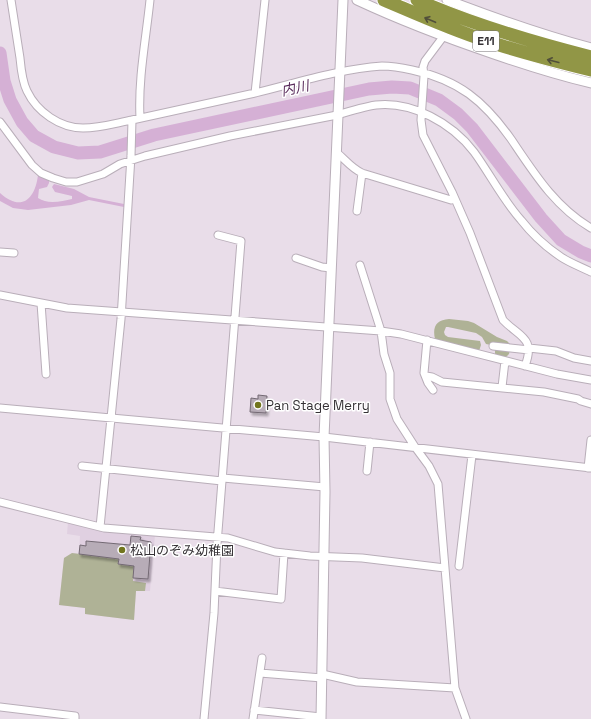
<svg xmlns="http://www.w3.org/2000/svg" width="591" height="719" font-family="'Space Grotesk','Noto Sans JP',sans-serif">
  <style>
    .built { fill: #e0d0e1 }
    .green { fill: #afb296 }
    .water { fill: #d5b0d5 }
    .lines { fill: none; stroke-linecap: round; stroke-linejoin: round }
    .river { stroke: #d5b0d5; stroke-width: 13 }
    .building { fill: #b7acb7; stroke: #736973; filter: url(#shadow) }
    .minor-casing { stroke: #b9aeb9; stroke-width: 9 }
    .tertiary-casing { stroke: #b9aeb9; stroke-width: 11 }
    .motorway-casing { stroke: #fff; stroke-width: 15 }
    .minor { stroke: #fff; stroke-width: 7 }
    .tertiary { stroke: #fff; stroke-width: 9 }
    .motorway { stroke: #919646; stroke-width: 13 }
    .oneway { stroke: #514f3a }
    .poi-dot { fill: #71751d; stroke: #fff; stroke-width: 1.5 }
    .labels { text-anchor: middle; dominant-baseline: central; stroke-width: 3; stroke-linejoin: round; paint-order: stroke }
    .shield { fill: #fff; stroke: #726f72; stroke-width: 1 }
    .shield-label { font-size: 12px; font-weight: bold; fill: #353135 }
    .poi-label { font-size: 13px; fill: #353135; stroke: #fff; text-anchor: start }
    .water-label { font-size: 14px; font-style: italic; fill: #5a2c5c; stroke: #fff }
  </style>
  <defs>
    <filter id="shadow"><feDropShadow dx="2" dy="3" stdDeviation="1" flood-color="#0004"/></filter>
  </defs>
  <rect width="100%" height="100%" fill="#e9dde9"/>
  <path class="built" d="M68 522 155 535 150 591H136L134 620 85 614V608L59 605 64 558 72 553 79 554 80 536 67 534Z"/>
  <path class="green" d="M449 319 468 321 474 323 497 337 507 341 511 345 509 354 506 357 495 355V349L491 345 486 344 482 337 476 333 448 327H446L444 332 445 335 448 337 480 341 481 345 479 351 435 339C432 326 437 320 449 319Z
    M72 553 119 559 118 564 134 566 133 581 146 583 145 591H136L134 620 85 614V608L59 605 64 558Z"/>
  <path class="water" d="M38 175 49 181V183L47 187 39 189 38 198C48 205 62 201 72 199V196L55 192 52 187 54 184 74 189 89 197 124 204V207L89 200 71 205 28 210 13 208 0 201V193C21 212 35 200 38 175Z"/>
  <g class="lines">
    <path class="river" d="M0 53 4 81 10 100 22 122 34 136 54 147 78 153 100 152 154 135 369 89 392 87 410 88 439 100 458 114 472 128 541 218 561 240 581 252 591 256"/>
  </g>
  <path class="building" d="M258 395 267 396 266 413 250 412 251 398 258 399Z
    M131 536 141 537 140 540 151 542 148 579 133 578 134 566 118 564 119 559 79 554 80 545 86 546V541L130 545Z"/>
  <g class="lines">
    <g class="minor-casing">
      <path id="minor" d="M11 0C14 19 17 39 20 58 21 69 22 81 27 91 37 112 60 128 83 128 100 128 116 123 132 120
        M443 37 425 61 423 67 424 76 421 120 423 135 452 192 470 233 503 320C519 337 536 337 525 366
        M255 93C296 83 339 69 382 66 392 66 403 68 412 70 459 80 484 101 511 139 534 173 555 207 591 228
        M140 118C138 78 146 39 150 0
        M0 122 32 165 41 173 53 178 66 182H77L103 174 120 164 145 156 230 136 337 115C350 111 363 107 376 105 412 101 452 123 474 152 490 174 503 200 521 220 532 234 546 247 561 257 570 263 581 267 591 272
        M336 152C345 159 351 168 362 173L451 200 455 199
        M357 211 362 173
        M0 252 14 253
        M296 258 322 267 331 268
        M360 265 381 331 384 354 390 373V399L397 419 415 447 429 466 438 484 455 688 466 719
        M0 295 67 308 381 331 401 334 557 374 591 380
        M41 303 46 374
        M427 340 424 373 428 383 433 390
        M493 346 529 350
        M529 348 556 351 574 358 591 361
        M426 376 432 377 442 382 544 392 578 399 581 401 591 404
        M502 387 505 361
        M0 408 324 437 591 468
        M82 466 222 481
        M588 468 591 440
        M367 471 370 442
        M223 478 325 487
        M0 502 104 528 228 538 275 552 310 556 362 558 445 568
        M100 527 121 319 131 156 132 120 255 93 265 0
        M459 566 472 455
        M215 591 281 599 284 553
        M260 673 322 678
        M322 674 357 682 455 688
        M0 707 75 716V719
        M254 710 321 717
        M204 719 214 613 217 544 241 241 218 235
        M253 719 262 658"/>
    </g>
    <g class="tertiary-casing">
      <path id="tertiary" d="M357 0C402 21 447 38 494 54 526 65 558 75 591 83
        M447 0C494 18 542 35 591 48
        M321 719 325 492 324 437 343 0"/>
    </g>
    <g class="motorway-casing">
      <path id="motorway" d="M384 0C417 14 450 29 484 40 519 52 555 61 591 70
        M417 0C473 25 532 42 591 57"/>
    </g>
    <use href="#minor" class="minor"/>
    <use href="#tertiary" class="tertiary"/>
    <use href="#motorway" class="motorway"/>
  </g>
  <defs><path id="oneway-shaft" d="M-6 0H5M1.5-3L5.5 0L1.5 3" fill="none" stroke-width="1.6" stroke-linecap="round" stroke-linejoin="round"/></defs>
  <g class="oneway">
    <use href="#oneway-shaft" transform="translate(430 20) rotate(-157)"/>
    <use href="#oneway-shaft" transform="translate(553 61) rotate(-166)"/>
  </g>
  <g class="poi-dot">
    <circle cx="258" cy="405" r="4"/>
    <circle cx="122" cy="550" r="4"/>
  </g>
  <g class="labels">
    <rect class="shield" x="473" y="31" width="26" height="20" rx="3"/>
    <g class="shield-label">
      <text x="486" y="41">E11</text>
    </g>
    <g class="poi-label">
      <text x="266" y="405">Pan Stage Merry</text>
      <text x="130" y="550">松山のぞみ幼稚園</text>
    </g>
    <g class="water-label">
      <text transform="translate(295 88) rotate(-12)">内川</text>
    </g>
  </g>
</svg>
